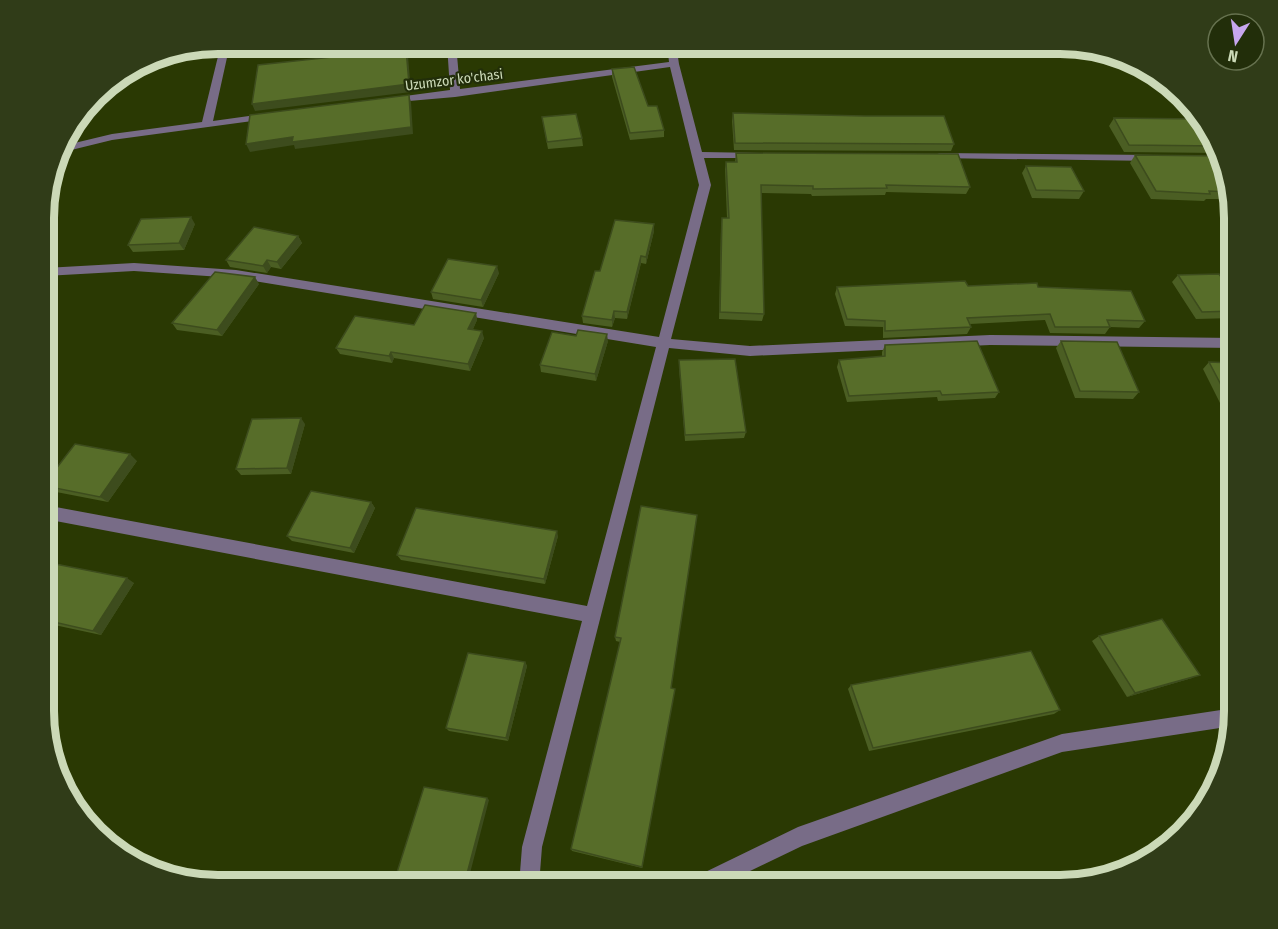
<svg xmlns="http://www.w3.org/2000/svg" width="1278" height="929" font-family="'Fira Sans Condensed',sans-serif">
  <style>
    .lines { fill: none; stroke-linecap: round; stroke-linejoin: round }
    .minor { fill: #786c87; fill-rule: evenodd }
    .wall { fill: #4b5e23 }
    .shaded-wall { fill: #3d4c1d }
    .building { fill: #576d29; stroke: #3d4c1d; stroke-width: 1.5 }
    .labels { text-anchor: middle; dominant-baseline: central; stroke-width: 4.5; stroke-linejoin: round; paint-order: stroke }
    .far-street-label { font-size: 14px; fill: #cbd9b7; stroke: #222e0a }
    .rim { fill: none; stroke: #cbd9b7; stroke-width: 8 }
  </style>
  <rect width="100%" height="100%" fill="#2a3903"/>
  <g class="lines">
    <path class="minor" d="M221 44H230L213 121 270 113 275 116 274 118 112 140 59 153 62 146 112 134 202 122Z
      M447 44H456L460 89 669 62 667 44H676L679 64 702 152 760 153V157L756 158H704L711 185 671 339 750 346 990 335 1234 338V348L990 345 750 356 669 348 542 847 539 885H519L522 847 582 621 45 519V505L587 606 656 347 236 278 134 271 45 276V268L134 263 236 270 659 337 699 185 670 67 455 97 386 103V99L390 98 450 90Z
      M939 153 1155 155 1160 158 1155 161 935 158 934 156Z
      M1234 708 1233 726 1062 752 802 846 721 885H690L693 878 798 827 1062 734Z"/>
  </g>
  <path class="wall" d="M712 44H846L844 54 714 57Z
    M1049 44H1071L1128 57 1056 56Z
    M612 69 648 106 664 130V137L630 140 612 77Z
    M733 113 954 144 951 151 734 150 732 121Z
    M542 117 582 138 583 146 548 149Z
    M1114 118 1216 141 1220 153 1124 152 1109 126Z
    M736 153 970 187 966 194 886 192 885 195 812 196 811 194 761 193 764 314 762 321 719 319 721 225 722 218H727L725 169 726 162H735Z
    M1135 155 1220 156 1232 199H1206L1204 201 1151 199 1130 163Z
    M1026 166 1084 191 1079 199 1032 198 1022 173Z
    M195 224 184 250 133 252 128 245Z
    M654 224V231L646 264 641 263 627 319 615 318 612 327 583 323 582 316 600 271Z
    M298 236 302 243 281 269 271 267 267 273 230 267 226 260Z
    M499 273 483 307 433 299 431 292Z
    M1178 275 1234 295V318L1196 319 1172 282Z
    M259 284 222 336 177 330 172 323Z
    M968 286 1145 321 1139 328 1110 327 1105 334 1050 333 1045 320 970 324 971 327 967 334 883 338V327L845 326 835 294 837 287Z
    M476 313 477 320 473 329 484 338 470 371 394 358 392 363 340 354 336 348 414 325Z
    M608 341 596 381 541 372 540 365Z
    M1061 341 1139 392 1133 399 1075 398 1056 348Z
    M885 345 999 392 995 398 938 401 937 397 847 402 837 367 839 360 882 357V352Z
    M679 360 746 432 744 438 685 441 679 367Z
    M1209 362 1234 363V405H1221L1203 369Z
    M305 424 291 474 241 475 236 469Z
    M137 461 108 502 51 491 45 487V483Z
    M371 502 375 508 354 553 292 541 287 536Z
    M641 506 671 688 674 693 642 868 572 851 571 849 620 642 616 641 615 637Z
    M558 536 545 584 401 560 397 555Z
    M45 557 54 563 134 583 101 635 45 623Z
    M1099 636 1192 678 1127 697 1092 641Z
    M525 662 527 666 508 741 449 731 446 728Z
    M851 685 1060 710 1054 714 869 751 848 689Z"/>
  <path class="shaded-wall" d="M406 49 408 56 411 92 255 111 252 104Z
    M409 95 411 102 413 134 295 149 294 145 250 152 246 144Z
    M191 217 195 224 184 250 179 243Z
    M654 224V231L646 264V257Z
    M298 236 302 243 281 269 277 262Z
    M641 256V263L627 319V312Z
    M267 260 271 267 267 273 263 266Z
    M497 266 499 273 483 307 481 300Z
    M255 277 259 284 222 336 217 330Z
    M614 311 615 318 612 327V320Z
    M476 313 477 320 470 336 468 329Z
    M482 331 484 338 470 371 468 364Z
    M607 334 608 341 596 381 595 374Z
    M391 352 394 358 392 363 389 356Z
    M301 418 305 424 291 474 287 468Z
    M130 454 137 461 108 502 100 497Z
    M371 502 375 508 354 553 350 548Z
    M557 531 558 536 545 584 544 579Z
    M46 557 54 563 52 566 45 562Z
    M127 578 134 583 101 635 93 631Z
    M525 662 527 666 508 741 506 738Z
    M1200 675 1192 678 1127 697 1135 693Z
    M487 798 489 800 467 885H464Z"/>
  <path class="building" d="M714 44H846V46L715 50Z
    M1056 44H1071L1097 50 1060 49Z
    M406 49 409 84 252 104 258 65Z
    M634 67 648 106H657L664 130 630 133 612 69Z
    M409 95 411 127 292 142 293 137 246 144 250 115Z
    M733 113 865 116H944L954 144 735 143Z
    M576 114 582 138 547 142 542 117Z
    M1114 118 1199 119 1216 141 1218 146 1129 145Z
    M736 153 958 154 970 187 886 185 887 188 813 189V186L761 185 764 314 720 312 722 218H729L726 162H737Z
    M1135 155 1220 156 1230 192 1209 191 1210 194 1156 191Z
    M1026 166 1071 167 1084 191 1036 190Z
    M191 217 179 243 128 245 141 219Z
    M615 220 654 224 646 257 641 256 627 312 614 311 612 320 582 316 595 271H600Z
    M254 227 298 236 277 262 267 260 263 266 226 260Z
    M448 259 497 266 481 300 431 292Z
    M215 272 255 277 217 330 172 323Z
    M1219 274 1234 295V311L1202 312 1178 275Z
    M965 281 968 286 1037 283 1038 287 1131 291 1145 321 1107 320 1110 327H1055L1050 314 967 318 971 327 885 331V321L847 319 837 287Z
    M425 305 476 313 468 329 482 331 468 364 391 352 389 356 336 348 355 316 414 325Z
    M578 330 607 334 595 374 540 365 552 332 576 336Z
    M977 341 999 392 942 395 940 391 849 396 839 360 885 356V345Z
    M1061 341 1117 342 1139 392 1080 391Z
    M735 359 746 432 685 435 679 360Z
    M1209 362 1234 363V398H1228Z
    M301 418 287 468 236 469 252 419Z
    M75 444 130 454 100 497 45 486V483Z
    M311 491 371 502 350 548 287 536Z
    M641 506 697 515 671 688 675 689 642 867 571 849 621 638 615 637Z
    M416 508 557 531 544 579 397 555Z
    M45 562 127 578 93 631 45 620Z
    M1162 619 1200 675 1135 693 1099 636Z
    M1031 651 1060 710 873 748 851 685Z
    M468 653 525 662 506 738 446 728Z
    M424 787 487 798 464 885H393Z"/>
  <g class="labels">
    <g class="far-street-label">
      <text transform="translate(454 80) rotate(-7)">Uzumzor ko'chasi</text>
    </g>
  </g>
  <path d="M0 0H1278V929H0ZM218 54H1060A164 164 0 0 1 1224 218V711A164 164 0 0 1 1060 875H218A164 164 0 0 1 54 711V218A164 164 0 0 1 218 54Z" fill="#303c18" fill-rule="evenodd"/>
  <path class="rim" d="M218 54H1060A164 164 0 0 1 1224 218V711A164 164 0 0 1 1060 875H218A164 164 0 0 1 54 711V218A164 164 0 0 1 218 54Z"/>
  <g transform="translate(1236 42) rotate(192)"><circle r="28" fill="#222e0a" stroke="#66724f" stroke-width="1.5"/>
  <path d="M0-4.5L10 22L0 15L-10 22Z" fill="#c7a6ef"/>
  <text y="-9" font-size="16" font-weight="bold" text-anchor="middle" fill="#cbd9b7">N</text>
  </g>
</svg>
